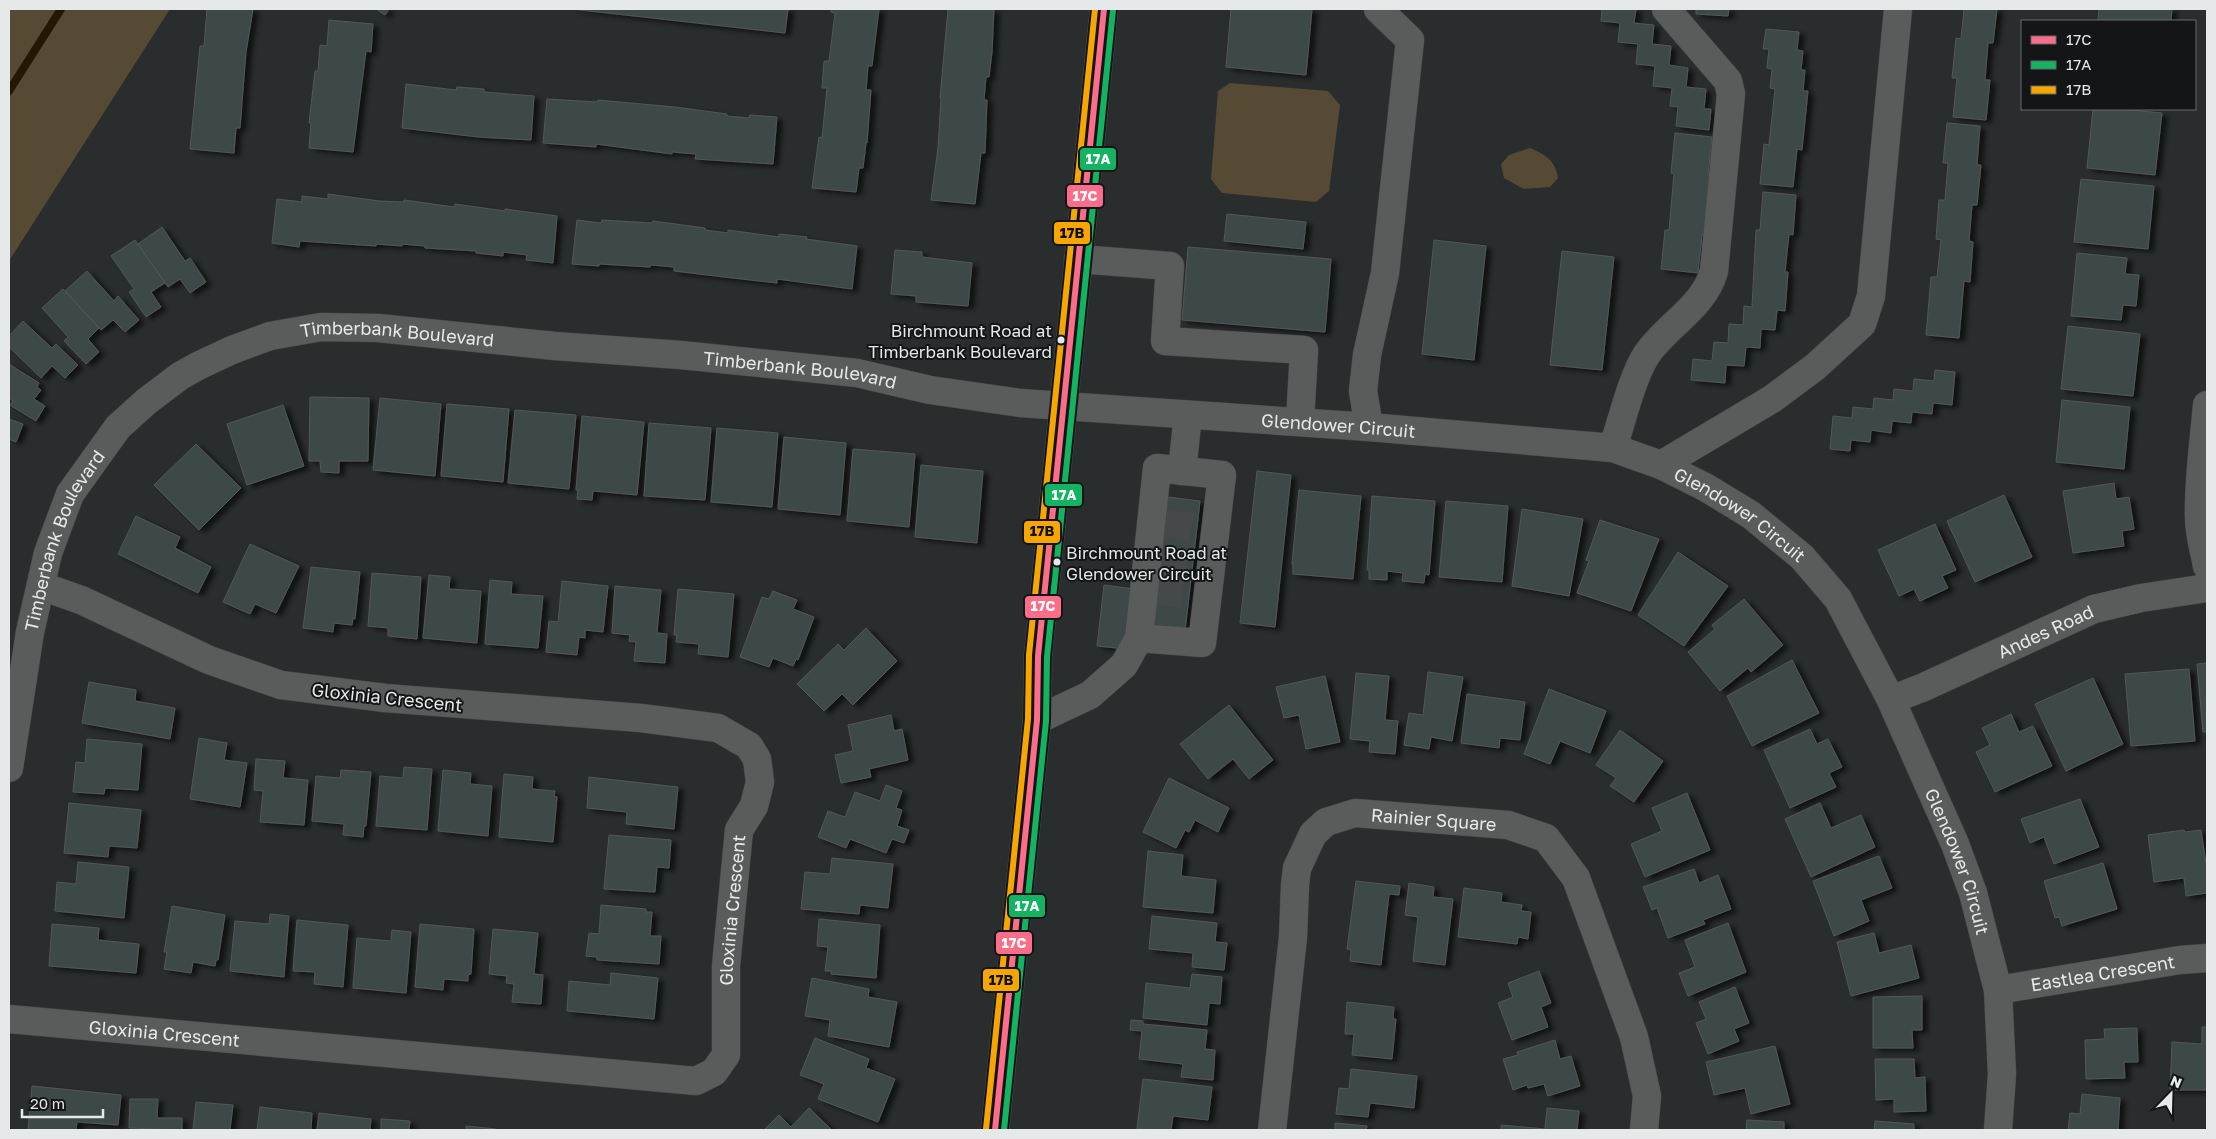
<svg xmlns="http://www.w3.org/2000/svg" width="2216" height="1139" font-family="'Golos Text',sans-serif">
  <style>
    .green { fill: #574a34 }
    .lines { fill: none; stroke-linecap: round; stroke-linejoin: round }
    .stream { stroke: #241704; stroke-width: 8 }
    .building { fill: #3c484a; stroke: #545657; filter: url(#shadow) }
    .minor-tunnel { stroke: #46494a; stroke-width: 28; stroke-dasharray: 28 14; stroke-linecap: butt }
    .minor-casing { stroke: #454848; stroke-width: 29 }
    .major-casing { stroke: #454848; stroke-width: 29 }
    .minor { stroke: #5a5c5c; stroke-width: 28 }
    .major { stroke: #5a676a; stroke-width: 28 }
    .bus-1-casing { stroke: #131516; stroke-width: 10 }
    .bus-2-casing { stroke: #131516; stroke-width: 10 }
    .bus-3-casing { stroke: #131516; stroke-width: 10 }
    .bus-1 { stroke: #fb6d88; stroke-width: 6 }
    .bus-2 { stroke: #13b361; stroke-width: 6 }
    .bus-3 { stroke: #f7a600; stroke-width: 6 }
    .bus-dot { fill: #e5e9ea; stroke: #131516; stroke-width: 2 }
    .labels { text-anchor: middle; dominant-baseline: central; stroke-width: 4; stroke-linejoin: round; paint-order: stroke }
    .bus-label { font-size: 17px; fill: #e5e9ea; stroke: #131516; text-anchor: end }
    .street-label { font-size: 18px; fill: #e5e9ea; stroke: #131516 }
    .line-badge { stroke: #131516; stroke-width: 2 }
    .badge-label { font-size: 14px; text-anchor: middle; font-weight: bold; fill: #fff }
    .pale-badge-label { font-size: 14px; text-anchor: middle; font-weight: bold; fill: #111 }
  </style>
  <defs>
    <filter id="shadow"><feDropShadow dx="5.5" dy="3" stdDeviation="2.5" flood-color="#0009"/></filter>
  </defs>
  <rect width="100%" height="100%" fill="#2a2d2e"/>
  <path class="green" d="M9 9H170L9 261Z
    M1230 83 1328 91 1340 105 1329 191 1316 202 1222 193 1211 179 1218 91Z
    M1530 148C1546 155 1555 160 1558 178L1550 187 1524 189 1504 178 1501 164 1509 155Z"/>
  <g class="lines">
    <path class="stream" d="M9 91 61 9"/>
  </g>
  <path class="building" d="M207 9H253L246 52 240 128H236L234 153 190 149 200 46H204Z
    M376 9H389L385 15Z
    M572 9H788L785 33Z
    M831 9H879L872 66H868L866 90H871L867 143H866L863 168H859L856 192 812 188 819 137 822 138 827 88H822L824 61H829L835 13 831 12Z
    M948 9H994L992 52 989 77H986L984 100H987L985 153H981L975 204 931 200 938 148 941 98H940Z
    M1231 9H1312L1306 75 1226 67Z
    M1602 9H1636L1634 23 1654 25 1652 44 1671 46 1669 65 1688 68 1686 87 1706 89 1704 109H1711L1709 130 1676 126 1678 107 1670 106 1672 88 1653 86 1655 66 1636 64 1638 44 1618 42 1620 23 1601 21Z
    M1696 9H1729L1728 16 1696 14Z
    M1964 9H1997L1993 43H1988L1985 80H1990L1986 120 1953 117 1957 78H1952L1956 38 1961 39Z
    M2099 9H2172L2171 21H2098Z
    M329 20 373 24 371 52 366 51 353 152 309 148 311 123H309L315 71H318L320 45 327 46Z
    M1766 29 1799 32 1797 50 1803 51 1801 70H1805L1803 91H1808L1802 150 1797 149 1793 187 1760 184 1764 144 1769 145 1775 89 1770 88 1772 69 1767 68 1769 49H1763Z
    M406 84 456 90 457 87 484 89V92L534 96 531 140 478 137 402 128Z
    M547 99 598 102V100L675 107 727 114V116L749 118 750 115 777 117 773 164 695 159 696 154 672 152V154L596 144V147L543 143Z
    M2093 109H2121L2162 113 2155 175 2087 168Z
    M1947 123 1980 126 1977 165H1981L1977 205H1972L1969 241 1973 242 1970 282 1964 281 1959 338 1926 335 1931 277H1937L1941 240 1936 239 1939 200H1945L1948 163H1943Z
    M1675 133 1712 137 1708 176H1711L1705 235H1702L1698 273 1661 269 1665 230H1669L1674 174 1671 173Z
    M2081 179 2154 186 2148 249 2074 242Z
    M1763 192 1796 195 1793 235 1789 234 1785 272H1788L1785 311 1777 310 1775 330 1761 329 1760 348 1746 347 1744 366 1726 365 1725 383 1691 380 1693 359 1712 361 1714 342 1728 343 1729 324 1743 325 1744 306 1752 307 1756 230H1760Z
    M328 194 379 201 404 202V200L454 207 455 204 505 211V209L557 216 553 263 526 260 527 255 503 252V256L476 253V251L425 248V246L402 244V246L376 244V246L300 241 299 247 272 243 277 199 302 202V196L328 199Z
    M1227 214 1306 222 1303 249 1224 241Z
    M577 220 601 223 602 220 652 223 653 221 705 228V230L728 233V230L779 237V234L807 237 806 239 857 246 852 289 777 279V283L724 277 674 271V267L651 265 650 267 599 264V266L572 264Z
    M162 227 185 261 190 258 206 282 190 293 180 279 168 287 138 244Z
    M135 240 165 283 151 292 161 307 146 317 129 292 134 289 111 256Z
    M1434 240 1486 246 1474 360 1422 354Z
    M1188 247 1331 259 1325 332 1182 320Z
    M895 250 922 252V257L972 263 968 306 916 302V296L891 294Z
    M1562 251 1614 257 1602 370 1550 365Z
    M2077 253 2127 258 2125 274 2139 275 2136 306 2123 305 2121 320 2071 316Z
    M87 271 114 301 118 296 139 320 125 332 113 320 101 330 65 291Z
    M63 289 99 328 88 339 99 352 86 364 64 341 68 337 42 308Z
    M23 321 52 348 56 344 78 365 65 378 52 366 41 378 9 347V336Z
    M2068 326 2140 334 2133 396 2061 389Z
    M9 364 39 383 37 387 41 390 34 399 45 406 36 421 10 405 13 401 9 398Z
    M1935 370 1955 372 1952 405 1933 403 1932 414 1912 412 1911 423 1892 421 1891 433 1871 430 1870 442 1851 440 1850 451 1830 449 1833 416 1852 418 1853 407 1873 409 1874 398 1893 400 1894 389 1913 391 1914 379 1934 381Z
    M310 397 369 398 368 461H339V473L321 472 320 461H309Z
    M380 398 441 404 435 476 373 470Z
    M2062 400 2130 407 2124 469 2056 462Z
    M447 404 509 409 503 482 441 476Z
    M283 405 304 466 247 485 227 424Z
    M515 410 576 415 569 489 508 483Z
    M582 416 644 422 637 495 593 491 592 500 577 499 578 490H576Z
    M9 419 23 424 16 442 9 439Z
    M649 423 711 428 705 500 644 496Z
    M717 428 778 433 772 507 711 502Z
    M784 437 846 443 840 515 778 509Z
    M196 444 241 488 199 530 154 485Z
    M853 449 915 454 909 527 847 521Z
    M921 465 983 471 977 543 915 537Z
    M1257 471 1291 475 1275 627 1240 623Z
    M2114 483 2116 499 2129 497 2134 529 2122 531 2124 546 2073 553 2063 491Z
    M1299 490 1361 496 1353 579 1293 574V564H1292Z
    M2004 495 2032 557 1975 582 1947 521Z
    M1372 496 1435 501 1429 575 1425 574 1424 583 1402 581 1403 573 1387 571V580L1369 579V570H1367Z
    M1168 497 1200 501 1185 631 1152 627Z
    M1446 501 1508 506 1502 582 1439 577Z
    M1522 509 1583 519 1569 596 1512 586Z
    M136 516 180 537 175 548 211 567 198 593 118 554Z
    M1600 520 1659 539 1631 611 1577 593 1589 561 1586 560Z
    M1935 524 1956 570 1942 576 1948 588 1920 601 1914 589 1899 596 1878 550Z
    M250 544 299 566 276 613 255 604 250 614 223 602Z
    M1678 552 1728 586 1684 646 1638 615Z
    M311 567 360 572 355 619 353 618 352 625 334 623 333 632 303 628Z
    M372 573 421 577 417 639 388 636V628L368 626Z
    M429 575 450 577 449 589 481 591 477 643 423 638Z
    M490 580 512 582 511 594 543 596 538 648 485 644Z
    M562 581 608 586 603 632 585 630V638L579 637 577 655 546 652 549 621 558 622Z
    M1104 585 1133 589 1126 649 1097 646Z
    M615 586 661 590 657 633 667 634 665 663 634 661 636 642 629 641 630 635 612 633Z
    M678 589 734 594 728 657 698 654 699 644 676 642 677 635H674Z
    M773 591 797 600 793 609 814 617 798 660 796 659 793 666 773 658 769 667 740 657 762 597 769 599Z
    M1744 599 1783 645 1751 672 1748 668 1720 691 1688 652 1715 629 1712 625Z
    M866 628 897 661 853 705 842 694 824 711 797 684 838 644 844 650Z
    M1792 660 1819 713 1752 746 1727 696Z
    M2207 663V732H2203L2197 664Z
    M2189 669 2195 741 2131 746 2125 674Z
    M1428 672 1463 677 1452 741 1431 737 1429 749 1404 745 1409 713 1423 715Z
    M1356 673 1389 676 1385 720 1398 721 1395 754 1369 752 1370 741 1350 739Z
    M1325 676 1340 742 1306 749 1299 715 1284 718 1276 687Z
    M2093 678 2123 744 2066 771 2035 704Z
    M89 682 136 690 135 701 175 708 170 739 82 723Z
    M1549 689 1606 711 1590 753 1560 741 1550 764 1524 754Z
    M1467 694 1525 702 1520 740 1500 738 1499 748 1461 743Z
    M1229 705 1273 760 1249 779 1233 759 1208 779 1180 744Z
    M2011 714 2019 732 2033 726 2052 766 1995 792 1976 752 1990 745 1982 728Z
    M891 715 894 731 902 729 908 760 869 769 871 777 841 783 835 755 853 751 848 725Z
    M1810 729 1817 744 1828 739 1842 767 1829 773 1836 787 1790 808 1764 750Z
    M1620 730 1663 761 1634 802 1610 786 1616 778 1596 765Z
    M199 738 227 743 224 760 247 763 240 807 190 799Z
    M87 739 142 744 138 790 105 788 104 794 73 792 76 762 85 763Z
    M256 759 285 761 283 778 308 780 304 825 260 822 263 791 254 790Z
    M404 767 432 769 427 830 376 826 380 776 403 778Z
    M341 770 371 772 366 826H364L363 837 343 835 344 824 312 821 316 776 340 778Z
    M443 770 471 773 470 784 492 786 488 836 438 831Z
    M504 774 533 777 532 789 555 791 554 796 557 797 553 842 499 837Z
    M589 777 678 787 674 829 626 824 627 812 587 808Z
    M1169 778 1229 808 1218 832 1195 820 1189 832 1185 830 1176 848 1143 832Z
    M886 785 902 791 896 808 902 810 897 826 909 830 904 843 892 839 886 853 850 839 846 848 818 837 828 811 845 817 855 792 880 801Z
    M1687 793 1710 850 1645 877 1631 844 1662 831 1652 808Z
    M2080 799 2099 847 2054 864 2044 837 2030 843 2021 819Z
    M69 803 141 810 137 848 109 846 108 857 64 853Z
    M1820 803 1831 828 1861 815 1875 847 1811 877 1785 819Z
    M2184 830 2185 832 2201 830 2207 870V893L2186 896 2184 878 2154 882 2148 835Z
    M609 835 671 840 669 868 657 867 655 892 604 889Z
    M1148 851 1183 855 1181 876 1216 880 1213 913 1143 907Z
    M1879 856 1892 888 1861 900 1869 921 1834 936 1813 881Z
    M832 858 893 864 888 908 860 905 859 914 801 909 805 872 830 874Z
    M78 862 129 867 124 918 55 911 57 882 76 884Z
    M2103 863 2117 909 2062 926 2059 917 2055 918 2044 881Z
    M1694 869 1699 883 1718 875 1731 909 1703 920 1705 924 1668 938 1657 908 1652 910 1643 887Z
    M1356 881 1400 886 1399 895 1389 894 1381 965 1350 961 1351 950 1347 949Z
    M1409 883 1434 887 1433 897 1453 899 1445 965 1413 961 1418 917 1405 915Z
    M1464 888 1502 893 1501 902 1522 905 1521 911 1531 912 1528 939 1518 937 1517 944 1458 937Z
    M601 905 646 909V912H652L650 936H661L659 964 597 960V957L586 956 589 933 599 934Z
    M172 906 225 915 218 960H216L215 966 193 962 191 973 164 969 167 952H164Z
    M270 914 289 916 284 977 230 971 235 921 269 924Z
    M1152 916 1217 923 1215 942 1227 943 1224 970 1192 967 1193 953 1149 949Z
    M819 919 880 925 876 978 831 974V971H825L828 947 817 946Z
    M297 920 348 925 343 987 314 984 315 972 293 971Z
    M1728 923 1746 972 1688 996 1679 973 1695 967 1685 940Z
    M52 924 99 928 98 940 139 944 136 973 49 966Z
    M420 924 474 929 471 974 468 975V981L444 979 443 990 415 987Z
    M493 929 538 933 534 974 543 975 541 1004 512 1002 514 984 506 983 507 976 489 974Z
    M392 930 411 932 406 993 353 988 357 938 391 941Z
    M1874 933 1879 953 1911 945 1919 978 1851 996 1837 942Z
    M1539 971 1551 1003 1541 1007 1548 1027 1512 1040 1498 1003 1513 997 1508 983Z
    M611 973 658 978 654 1019 567 1011 569 981 610 985Z
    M1192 974 1222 977 1220 1004 1209 1003 1207 1025 1143 1018 1146 983 1190 988Z
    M812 978 869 989 868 997 897 1002 889 1047 828 1036 830 1020 805 1016Z
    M1735 987 1749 1023 1734 1029 1739 1041 1708 1054 1696 1023 1706 1019 1699 1002Z
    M1922 996V1030H1912L1913 1048H1873V997Z
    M1347 1002 1394 1007 1393 1019H1396L1392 1059 1352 1055 1354 1034H1345Z
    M1131 1020 1143 1021V1024L1207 1030 1205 1049 1215 1050 1213 1080 1181 1077 1183 1064 1139 1059 1142 1031 1130 1030Z
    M2202 1027H2207V1090H2170L2172 1042 2202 1044Z
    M2137 1028 2138 1062H2124L2125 1078 2086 1079 2085 1040 2105 1039 2104 1029Z
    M815 1038 869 1059 866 1068 895 1079 878 1122 818 1099 824 1084 800 1075Z
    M1555 1040 1560 1059 1571 1056 1580 1086 1548 1096 1544 1084 1528 1088 1527 1085 1513 1090 1503 1059 1518 1055 1517 1052Z
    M1775 1046 1790 1104 1751 1114 1745 1088 1714 1095 1706 1062Z
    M1875 1059H1914L1915 1078 1925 1077 1926 1111 1894 1112V1099L1876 1100Z
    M1351 1069 1417 1076 1414 1108 1370 1103 1368 1117 1336 1114 1339 1088 1349 1089Z
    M1143 1079 1212 1087 1208 1120 1173 1116 1171 1130 1137 1129Z
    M32 1086 121 1095 118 1125 77 1122 76 1130H28Z
    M2082 1094 2120 1098 2118 1130H2068L2070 1113 2080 1114Z
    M130 1099H158L157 1118H182V1130L129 1128Z
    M196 1102 233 1105 230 1130H193Z
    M260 1107 312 1113 311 1130H257Z
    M809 1108 832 1130H764L779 1115 791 1127Z
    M1547 1108 1579 1111 1577 1130H1501V1125L1545 1129Z
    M319 1113 371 1119 370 1130H317Z
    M381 1119 410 1121 409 1130H381Z
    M1747 1120 1784 1122V1130H1746Z
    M1875 1121 1914 1124V1130H1874Z
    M1335 1123 1367 1126 1366 1130H1335Z
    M466 1126 496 1129V1130H466Z"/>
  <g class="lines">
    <path class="minor-tunnel" d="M1164 523 1198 528
      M1159 560 1194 564
      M1155 591 1191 595"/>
    <g class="minor-casing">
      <g id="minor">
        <path d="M1078 259 1170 266 1165 341 1304 350 1300 422"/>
        <path d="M2207 405C2204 442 2198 480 2199 517 2199 534 2204 550 2207 566"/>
        <path d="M1369 427 1363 391 1367 355 1385 273 1410 40 1378 9"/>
        <path d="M1613 448C1622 420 1632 377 1647 354 1668 324 1704 307 1714 271L1731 94 1728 81 1666 9"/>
        <path d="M1661 465 1772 399 1815 367 1862 324 1871 296 1898 9"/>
        <path d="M1182 471 1188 415"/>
        <path id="s1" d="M1891 700 1924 687 2094 609 2141 598 2207 588"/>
        <path d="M1037 720 1090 695 1124 665 1139 638 1202 643 1222 475 1157 468 1139 638"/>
        <path id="s2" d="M9 768 30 632 48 553 70 494 118 427 147 401 180 376 198 366 232 350 270 336 321 327 378 328 555 346 681 355 857 373 930 390 1020 403 1369 427 1613 448 1661 465 1705 487 1751 515 1802 557 1838 599 1891 700 1955 844 1973 893 1998 990 2002 1074 1998 1130"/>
        <path id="s3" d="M1998 990 2180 960 2207 958"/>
        <path id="s4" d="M9 1019 696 1081 714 1072 726 1055V966L739 830 754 806 760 782 757 759 749 746 718 728 641 718 385 698 281 685 209 660 81 600 41 586"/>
        <path id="s5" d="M1272 1130 1293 937 1295 885 1297 868 1313 834 1326 822 1355 813 1508 825 1546 838 1576 878 1634 1037 1647 1096 1644 1130"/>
      </g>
    </g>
    <g class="major-casing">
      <path id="major" d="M995 1130 1037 720 1038 656 1104 9"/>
    </g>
    <use href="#minor" class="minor"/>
    <use href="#major" class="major"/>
    <g class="bus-1-casing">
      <path id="bus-1" d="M995 1130 1037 720 1038 656 1104 9"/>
    </g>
    <g class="bus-2-casing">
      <path id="bus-2" d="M1004 1130 1046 721 1047 657 1113 10"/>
    </g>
    <g class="bus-3-casing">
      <path id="bus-3" d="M986 1129 1028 719 1029 655 1095 9"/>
    </g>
    <use href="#bus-1" class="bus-1"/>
    <use href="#bus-2" class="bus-2"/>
    <use href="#bus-3" class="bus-3"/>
  </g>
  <g class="bus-dot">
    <circle cx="1061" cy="340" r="4.5"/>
    <circle cx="1057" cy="562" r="4.5"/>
  </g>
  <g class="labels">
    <g class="bus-label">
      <text x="1052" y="330">Birchmount Road at<tspan x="1052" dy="21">Timberbank Boulevard</tspan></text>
      <text x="1066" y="552" text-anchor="start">Birchmount Road at<tspan x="1066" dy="21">Glendower Circuit</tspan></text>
    </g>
    <g class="street-label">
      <text stroke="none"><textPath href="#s2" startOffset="671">Timberbank Boulevard</textPath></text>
      <text stroke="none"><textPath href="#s2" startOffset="1076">Timberbank Boulevard</textPath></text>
      <text stroke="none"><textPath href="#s2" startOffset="1618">Glendower Circuit</textPath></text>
      <text stroke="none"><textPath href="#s2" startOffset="2038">Glendower Circuit</textPath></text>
      <text stroke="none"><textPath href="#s2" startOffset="236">Timberbank Boulevard</textPath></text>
      <text stroke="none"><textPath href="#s1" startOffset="169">Andes Road</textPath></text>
      <text transform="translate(387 697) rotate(6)">Gloxinia Crescent</text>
      <text stroke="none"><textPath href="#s5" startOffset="428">Rainier Square</textPath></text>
      <text stroke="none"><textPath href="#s2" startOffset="2458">Glendower Circuit</textPath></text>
      <text stroke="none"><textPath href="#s4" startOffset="876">Gloxinia Crescent</textPath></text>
      <text stroke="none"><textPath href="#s3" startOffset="106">Eastlea Crescent</textPath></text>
      <text stroke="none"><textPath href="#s4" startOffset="156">Gloxinia Crescent</textPath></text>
    </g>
  </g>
  <g class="line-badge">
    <rect x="1079" y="147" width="38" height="24" rx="5" fill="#13b361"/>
    <rect x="1066" y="184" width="38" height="24" rx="5" fill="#fb6d88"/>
    <rect x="1053" y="221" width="38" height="24" rx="5" fill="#f7a600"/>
    <rect x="1044" y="483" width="39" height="24" rx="5" fill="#13b361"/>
    <rect x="1023" y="520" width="38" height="24" rx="5" fill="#f7a600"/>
    <rect x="1024" y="595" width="38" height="24" rx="5" fill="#fb6d88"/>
    <rect x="1008" y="894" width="38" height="24" rx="5" fill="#13b361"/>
    <rect x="995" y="931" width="38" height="24" rx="5" fill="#fb6d88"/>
    <rect x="982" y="968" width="38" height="24" rx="5" fill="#f7a600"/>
  </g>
  <g class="badge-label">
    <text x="1098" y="164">17A</text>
    <text x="1085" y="201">17C</text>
    <text x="1064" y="500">17A</text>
    <text x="1043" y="611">17C</text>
    <text x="1027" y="911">17A</text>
    <text x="1014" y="948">17C</text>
  </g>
  <g class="pale-badge-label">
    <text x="1072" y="238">17B</text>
    <text x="1042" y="536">17B</text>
    <text x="1001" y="985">17B</text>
  </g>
  <rect width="2216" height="1139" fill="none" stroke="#e5e9ea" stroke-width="20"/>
  <rect x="2021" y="20" width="175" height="90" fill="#131516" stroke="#676a6b"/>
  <rect x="2031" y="36" width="25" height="8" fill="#fb6d88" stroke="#676a6b"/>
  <text x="2066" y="45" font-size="15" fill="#e5e9ea">17C</text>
  <rect x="2031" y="61" width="25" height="8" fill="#13b361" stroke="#676a6b"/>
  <text x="2066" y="70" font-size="15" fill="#e5e9ea">17A</text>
  <rect x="2031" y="86" width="25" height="8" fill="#f7a600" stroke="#676a6b"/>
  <text x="2066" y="95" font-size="15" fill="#e5e9ea">17B</text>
  <g transform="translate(2171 1094) rotate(23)" stroke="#131516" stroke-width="4" paint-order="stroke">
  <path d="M0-4L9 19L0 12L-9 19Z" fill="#e5e9ea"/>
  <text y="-8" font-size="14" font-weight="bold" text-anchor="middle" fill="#e5e9ea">N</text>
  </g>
  <path d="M22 1109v8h81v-8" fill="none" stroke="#e5e9ea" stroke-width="2.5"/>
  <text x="30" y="1109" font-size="15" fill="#e5e9ea" stroke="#131516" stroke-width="4" paint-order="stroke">20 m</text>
</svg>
